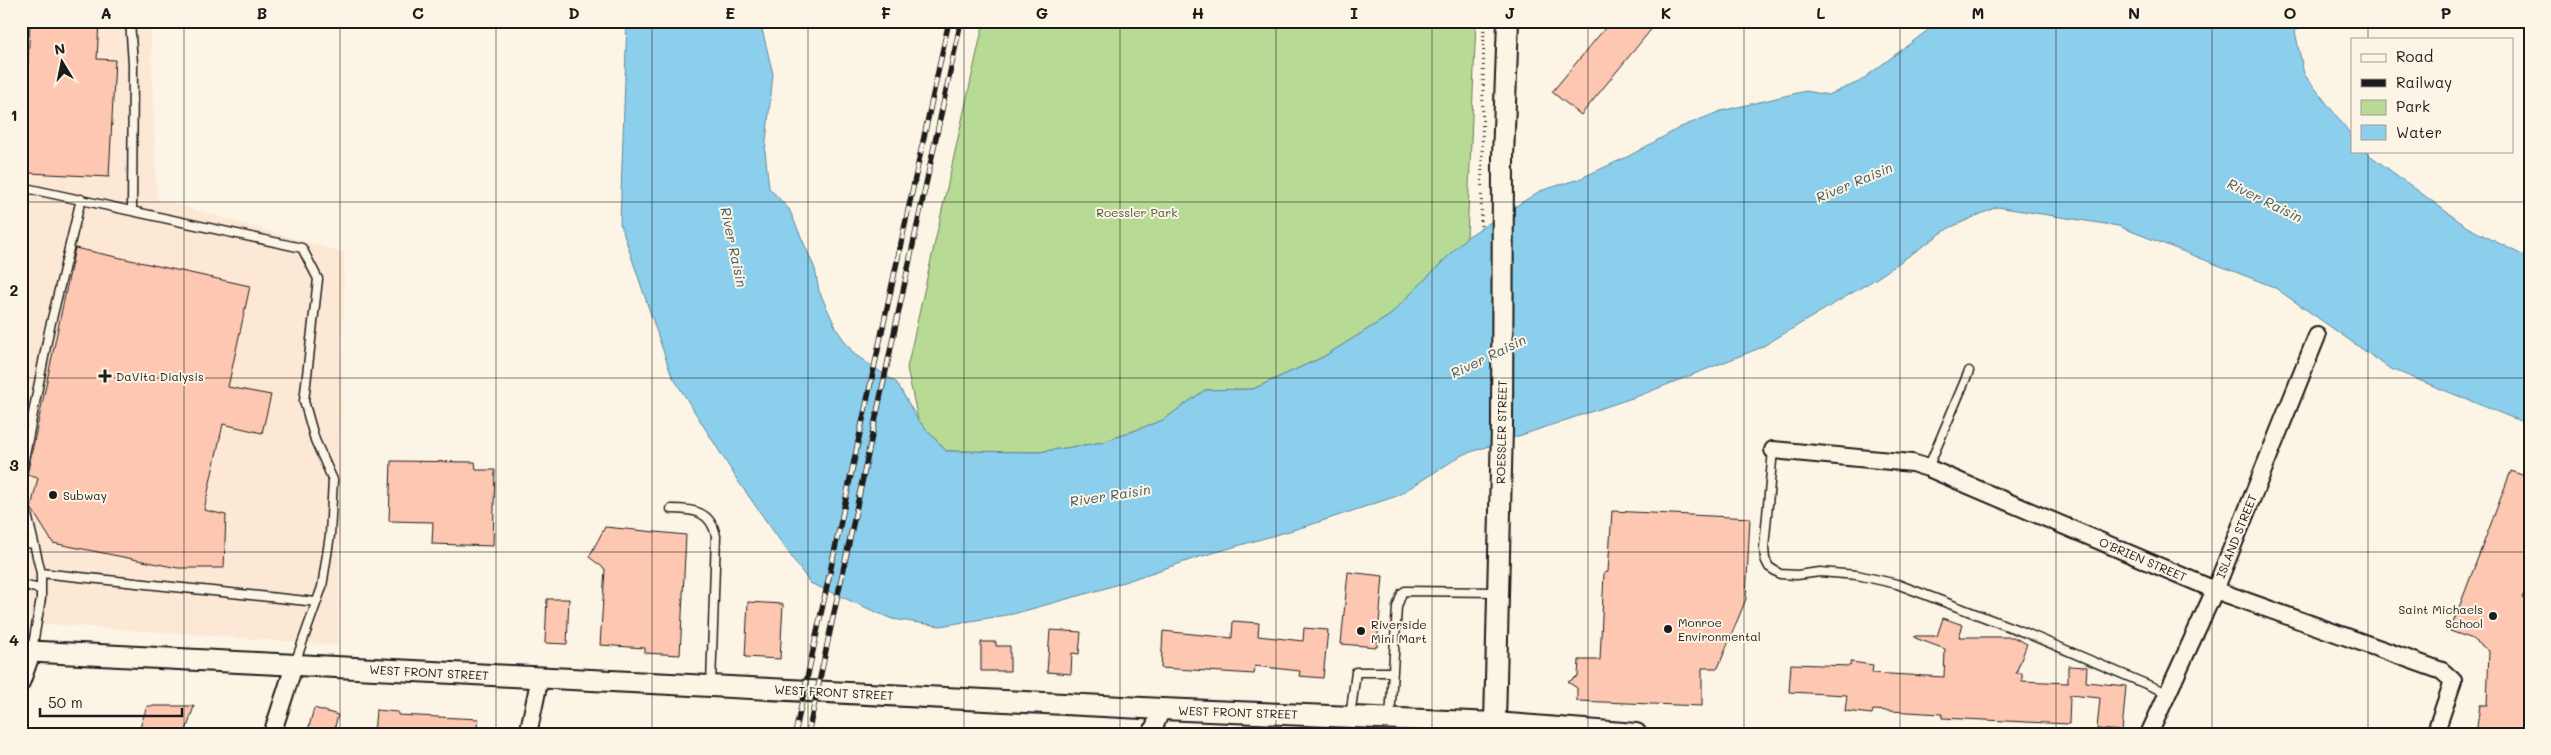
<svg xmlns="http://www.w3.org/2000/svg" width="2551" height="755" font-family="Mali,sans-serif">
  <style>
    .built { fill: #fde7d5 }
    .green { fill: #b7da95; stroke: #6a7b58 }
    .water { fill: #8ccfed; stroke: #5f8799 }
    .building { fill: #fec7b1; stroke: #1c1c1c }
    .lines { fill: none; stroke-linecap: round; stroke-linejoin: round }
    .service-casing { stroke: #1c1c1c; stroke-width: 11 }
    .minor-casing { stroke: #1c1c1c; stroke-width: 20 }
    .tertiary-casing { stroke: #1c1c1c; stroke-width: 24 }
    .path { stroke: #1c1c1c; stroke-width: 3; stroke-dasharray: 1 4; stroke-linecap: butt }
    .service { stroke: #fcf5e5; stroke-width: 8 }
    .minor { stroke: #fcf5e5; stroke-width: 16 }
    .tertiary { stroke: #fcf5e5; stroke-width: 20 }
    .rail-casing { stroke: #1c1c1c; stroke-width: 5.5 }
    .rail { stroke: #fcf5e5; stroke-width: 4; stroke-dasharray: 11; stroke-linecap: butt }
    .grid { fill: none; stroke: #1c1c1c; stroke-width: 1; stroke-opacity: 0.55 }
    .poi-dot { fill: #1c1c1c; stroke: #fcf5e5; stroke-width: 2 }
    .labels { text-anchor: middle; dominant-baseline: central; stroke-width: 4; stroke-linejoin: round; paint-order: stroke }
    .park-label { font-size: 12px; fill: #4a5540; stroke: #fcf5e5 }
    .poi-label { font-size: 12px; fill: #1c1c1c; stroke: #fcf5e5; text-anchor: start }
    .street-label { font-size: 12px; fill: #1c1c1c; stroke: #fcf5e5 }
    .water-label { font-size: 14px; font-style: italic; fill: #435b65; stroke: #fcf5e5 }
    .neatline { fill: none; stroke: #1c1c1c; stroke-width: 2 }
    .grid-label { font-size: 16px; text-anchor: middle; font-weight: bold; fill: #1c1c1c }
  </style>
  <rect width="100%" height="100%" fill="#fcf5e5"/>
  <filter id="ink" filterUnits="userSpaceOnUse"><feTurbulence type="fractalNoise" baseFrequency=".02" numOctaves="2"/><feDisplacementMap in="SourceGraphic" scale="10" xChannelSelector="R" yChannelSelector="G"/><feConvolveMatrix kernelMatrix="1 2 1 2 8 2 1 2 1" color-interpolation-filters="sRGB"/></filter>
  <g filter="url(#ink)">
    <path class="built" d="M21 21H150L157 199 344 253 338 645 21 622Z"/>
    <path class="green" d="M984 21H1476L1467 237 1389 316 1323 357 1253 389 1205 390 1163 420 1104 442 1039 452 946 451 918 420 907 368Z"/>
    <path class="water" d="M627 21H760L773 74 765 151 769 188 789 209 815 269 819 291 837 330 854 354 897 383 918 420 946 451 1039 452 1104 442 1163 420 1205 390 1253 389 1323 357 1389 316 1467 237 1540 191 1579 179 1629 156 1681 127 1721 111 1806 91 1828 95 1859 82 1940 21H2313L2295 31 2304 74 2352 136V151H2364L2467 227 2530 259V425L2389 368 2274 287 2118 226 1997 207 1949 228 1877 278 1760 348 1641 395 1462 455 1397 496 1310 525 1199 557 1103 589 1013 614 940 626 892 619 810 583 738 481 671 374 620 223Z"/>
    <path class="building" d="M30 21H99L97 59 115 60 109 177 29 173V166H23Z
      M1611 21H1658L1581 115 1552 92Z
      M75 248 250 286 228 387 271 395 262 433 223 424 204 510 226 515 224 568H178L53 543 31 508 38 478 27 475Z
      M391 461 475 462 476 470H495L493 546 432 544 433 522 389 521Z
      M2511 471 2530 478V579L2522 598 2530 601V734H2476L2480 705H2487L2489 651 2473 639 2450 631Z
      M1612 511 1750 518 1746 599 1718 668H1702V706L1577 701V688L1568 682 1578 676 1579 660H1600L1604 573 1608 572Z
      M605 527 686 535 680 655 645 653V648L600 645 605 569 589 557Z
      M1348 572 1383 576 1377 647 1341 644Z
      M547 599H569L567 644 545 643Z
      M748 602 783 604 780 659 745 657Z
      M1943 618 1963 625 1959 637H2013L2027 644 2016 673H2022V681L2068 683V666L2087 667 2086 682 2126 686 2122 731 2097 729 2100 698 2070 695 2069 724 1942 718V714L1873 710 1872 714 1845 711 1847 695 1789 692 1791 664 1850 666 1851 662 1873 665 1872 673 1944 677 1945 649 1915 638V636H1937Z
      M1233 621 1259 623 1258 636 1303 641 1304 628 1328 630 1323 678 1299 676 1300 671 1255 666 1254 674 1161 668 1163 631 1232 638Z
      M1050 630 1081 632 1079 654 1072 653 1071 674 1047 672Z
      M981 642H996V646H1010V671H981Z
      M147 706H194L185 734H138Z
      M314 708 338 715 333 734H307Z
      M376 710 398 712V715L479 719 475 734H374Z"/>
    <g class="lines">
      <g class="service-casing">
        <path id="service" d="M130 21 133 64 132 210
          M21 40 22 21
          M21 187 302 248 318 279 304 401 315 440 333 480 330 535 322 587 295 663
          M1773 450 1764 548 1765 559 1769 567 1780 574 1797 575 1820 572 1857 575 1897 584 2026 633 2167 693
          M1928 468 1969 371
          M21 475 49 331 81 199
          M21 489 41 573V598L32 650
          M671 509C693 509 711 511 716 536L711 685
          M21 542 34 544
          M41 573 316 602
          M21 585 41 589
          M1350 717 1356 672H1393
          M1390 718 1397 607 1402 593 1405 591 1498 592"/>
      </g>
      <g class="minor-casing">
        <path id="minor" d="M1773 450 1912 463 1928 468 2215 590 2442 671 2453 681 2435 734
          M21 683 32 652
          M272 734 294 666
          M528 734 540 677
          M1151 734 1162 709
          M2149 734 2215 590 2317 336"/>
      </g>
      <g class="tertiary-casing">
        <path id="tertiary" d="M21 651 1162 709 1495 723 1636 734
          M1495 723 1502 427 1503 157 1508 21"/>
      </g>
      <path class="path" d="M1481 226 1484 21"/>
      <use href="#service" class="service"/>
      <use href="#minor" class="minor"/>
      <use href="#tertiary" class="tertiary"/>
      <g class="rail-casing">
        <path id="rail" d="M795 734 949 21
          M808 734 961 21"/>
      </g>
      <use href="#rail" class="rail"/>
    </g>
  </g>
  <path class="grid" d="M184 21V734M340 21V734M496 21V734M652 21V734M808 21V734M964 21V734M1120 21V734M1276 21V734M1432 21V734M1588 21V734M1744 21V734M1900 21V734M2056 21V734M2212 21V734M2368 21V39M2368 151V734M21 202H2530M21 378H2530M21 552H2530"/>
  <g class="poi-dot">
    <path d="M102.5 368.5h5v5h5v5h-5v5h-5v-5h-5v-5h5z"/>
    <circle cx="53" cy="495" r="5"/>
    <circle cx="2493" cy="616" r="5"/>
    <circle cx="1668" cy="629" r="5"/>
    <circle cx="1361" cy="631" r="5"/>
  </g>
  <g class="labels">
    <g class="park-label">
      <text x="1137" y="212">Roessler Park</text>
    </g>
    <g class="poi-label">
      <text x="116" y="376">DaVita Dialysis</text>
      <text x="63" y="495">Subway</text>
      <text x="2483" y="609" text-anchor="end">Saint Michaels<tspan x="2483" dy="14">School</tspan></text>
      <text x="1678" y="622">Monroe<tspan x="1678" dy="14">Environmental</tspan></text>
      <text x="1371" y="624">Riverside<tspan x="1371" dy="14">Mini Mart</tspan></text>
    </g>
    <g class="street-label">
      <text transform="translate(1501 432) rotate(-89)">ROESSLER STREET</text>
      <text transform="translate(2236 536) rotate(-68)">ISLAND STREET</text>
      <text transform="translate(2143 559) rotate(23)">O'BRIEN STREET</text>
      <text transform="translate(429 672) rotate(3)">WEST FRONT STREET</text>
      <text transform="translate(834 692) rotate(3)">WEST FRONT STREET</text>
      <text transform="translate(1238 712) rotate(2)">WEST FRONT STREET</text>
    </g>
    <g class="water-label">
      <text transform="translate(1854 182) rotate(-23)">River Raisin</text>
      <text transform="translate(2265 200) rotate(26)">River Raisin</text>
      <text transform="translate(734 247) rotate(78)">River Raisin</text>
      <text transform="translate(1488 356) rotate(-26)">River Raisin</text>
      <text transform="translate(1110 495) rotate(-9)">River Raisin</text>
    </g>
  </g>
  <rect width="2551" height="755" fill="none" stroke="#fcf5e5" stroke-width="55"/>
  <rect x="2351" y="38" width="162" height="115" fill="#fcf5e5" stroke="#a29e95"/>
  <rect x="2361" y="54" width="25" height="8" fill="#fcf5e5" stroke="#a29e95"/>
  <text x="2396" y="62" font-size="15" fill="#1c1c1c">Road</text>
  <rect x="2361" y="79" width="25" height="8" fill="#1c1c1c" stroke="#a29e95"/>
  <text x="2396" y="88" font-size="15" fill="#1c1c1c">Railway</text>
  <rect x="2361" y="100" width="25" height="15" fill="#b7da95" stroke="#a29e95"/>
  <text x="2396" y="112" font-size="15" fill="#1c1c1c">Park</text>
  <rect x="2361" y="125" width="25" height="15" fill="#8ccfed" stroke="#a29e95"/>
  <text x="2396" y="138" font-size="15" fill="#1c1c1c">Water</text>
  <g transform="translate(62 62) rotate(350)" stroke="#fcf5e5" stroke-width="4" paint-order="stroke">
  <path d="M0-4L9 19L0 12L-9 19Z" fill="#1c1c1c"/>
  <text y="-8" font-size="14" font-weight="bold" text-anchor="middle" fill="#1c1c1c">N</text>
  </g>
  <path d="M40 708v8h142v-8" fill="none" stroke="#1c1c1c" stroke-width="2.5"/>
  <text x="48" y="708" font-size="15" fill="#1c1c1c" stroke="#fcf5e5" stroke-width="4" paint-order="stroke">50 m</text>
  <rect x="28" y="28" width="2496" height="700" class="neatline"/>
  <g class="grid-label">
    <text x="106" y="19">A</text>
    <text x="262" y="19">B</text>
    <text x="418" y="19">C</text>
    <text x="574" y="19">D</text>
    <text x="730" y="19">E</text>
    <text x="886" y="19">F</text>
    <text x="1042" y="19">G</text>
    <text x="1198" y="19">H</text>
    <text x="1354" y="19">I</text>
    <text x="1510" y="19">J</text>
    <text x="1666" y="19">K</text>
    <text x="1821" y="19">L</text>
    <text x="1978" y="19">M</text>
    <text x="2134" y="19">N</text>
    <text x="2290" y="19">O</text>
    <text x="2446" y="19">P</text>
    <text x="14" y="121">1</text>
    <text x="14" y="296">2</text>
    <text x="14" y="471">3</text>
    <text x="14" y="646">4</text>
  </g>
</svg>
